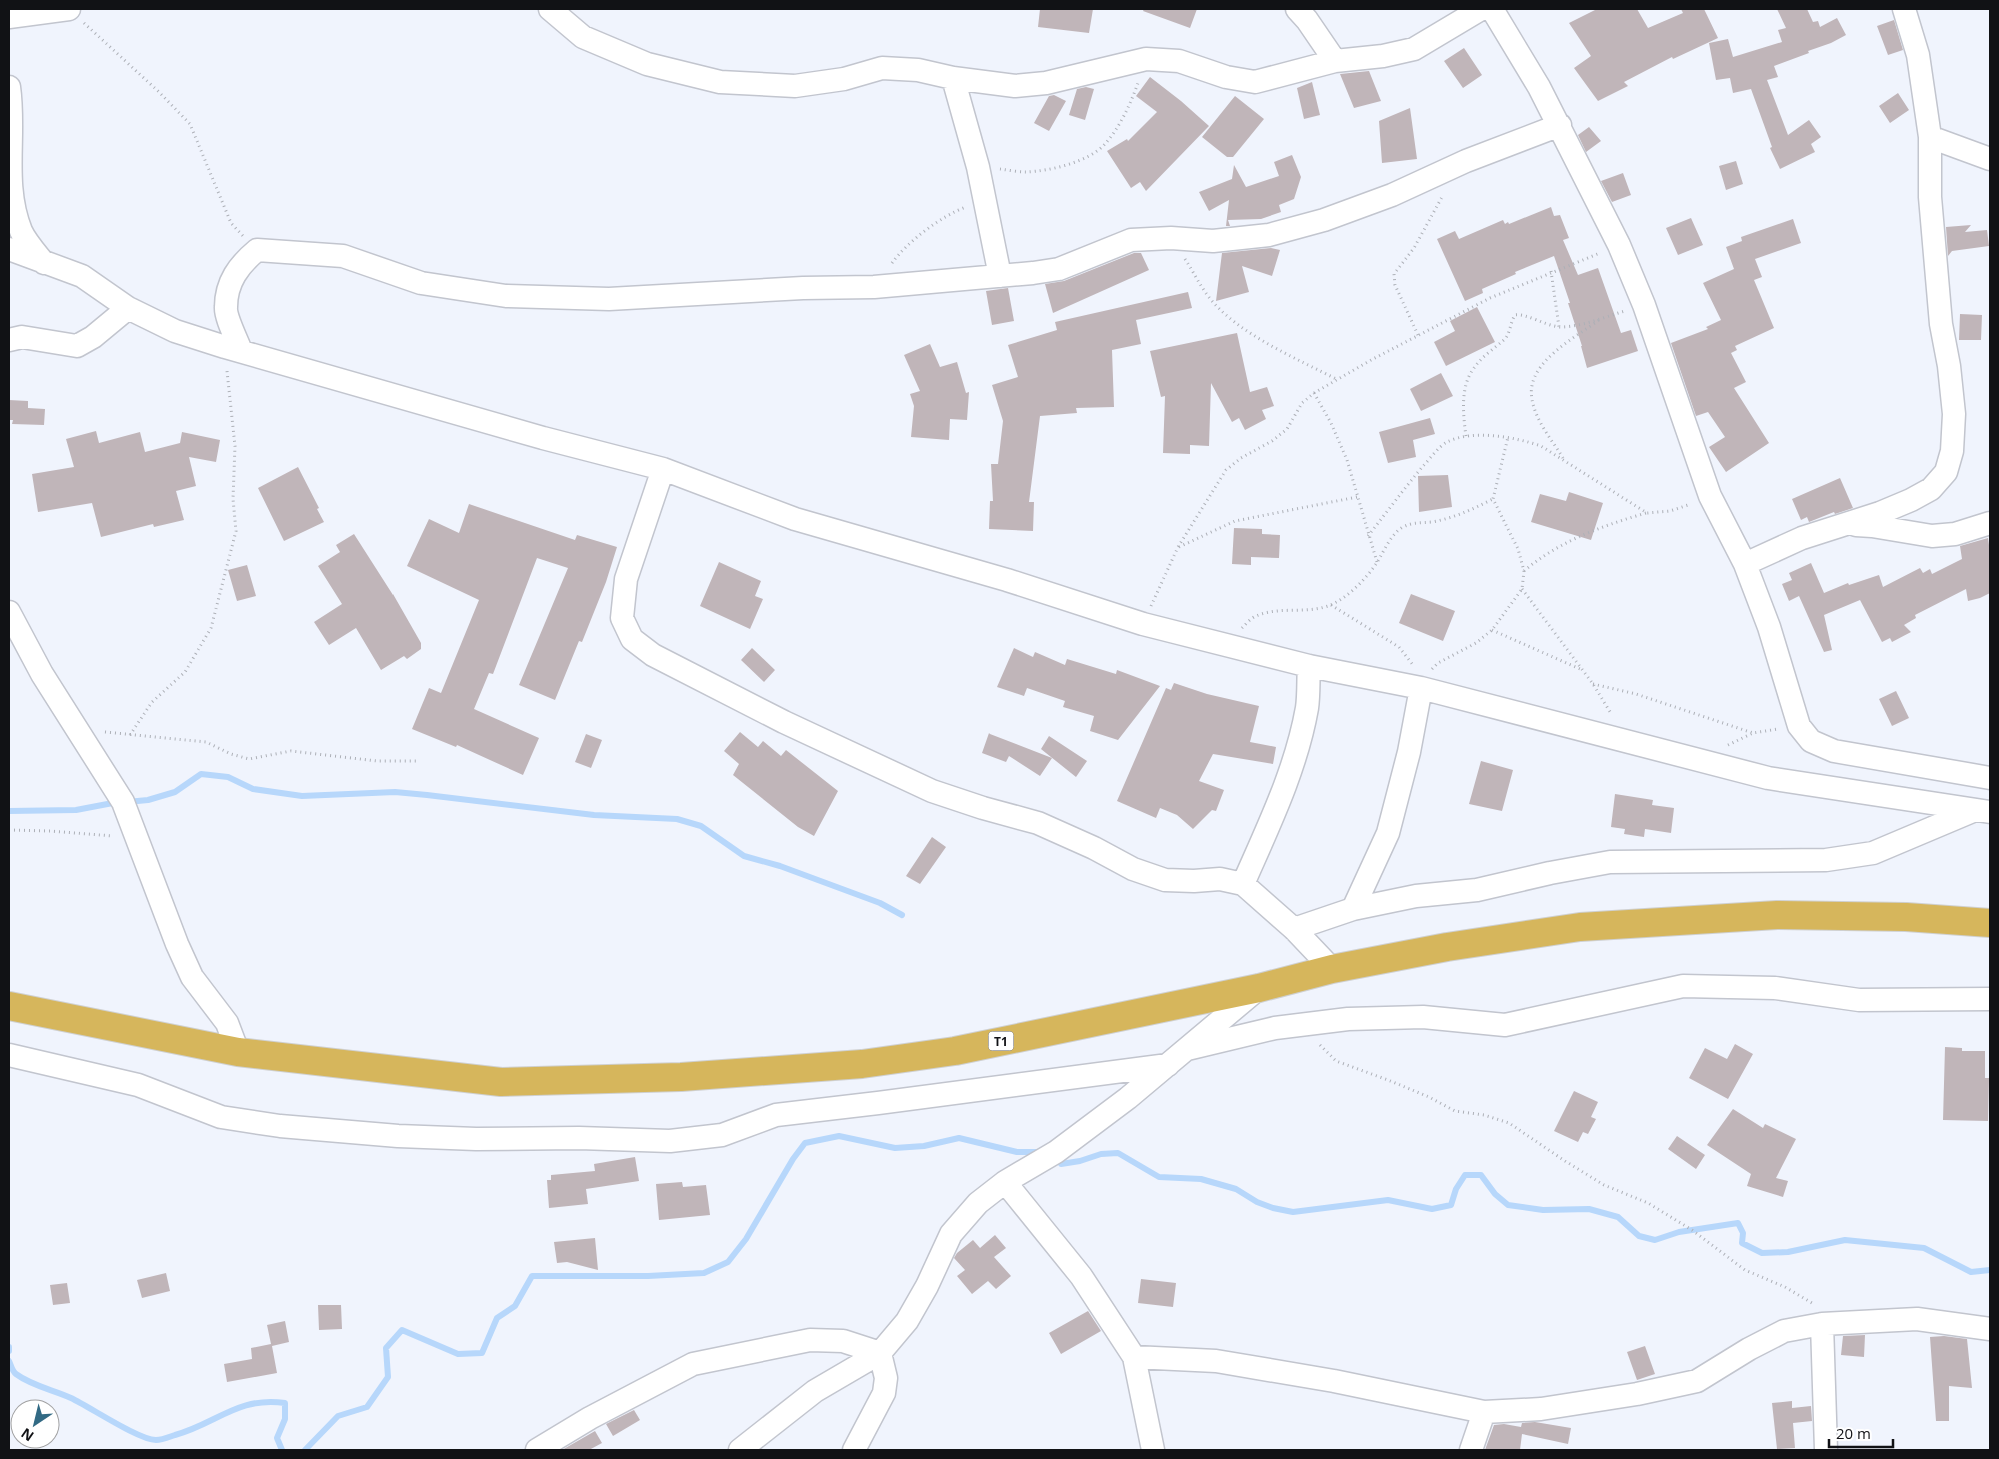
<svg xmlns="http://www.w3.org/2000/svg" width="1999" height="1459" font-family="'Open Sans',sans-serif">
  <style>
    .lines { fill: none; stroke-linecap: round; stroke-linejoin: round }
    .stream { stroke: #b7d7fb; stroke-width: 6 }
    .building { fill: #c0b5b9 }
    .minor-casing { stroke: #c2c5ce; stroke-width: 25 }
    .trunk-casing { stroke: #cfd0d0; stroke-width: 30 }
    .path { stroke: #adb0b7; stroke-width: 3; stroke-dasharray: 1 4; stroke-linecap: butt }
    .minor { stroke: #fff; stroke-width: 22 }
    .trunk { stroke: #d6b65c; stroke-width: 28 }
    .labels { text-anchor: middle; dominant-baseline: central; stroke-width: 4.5; stroke-linejoin: round; paint-order: stroke }
    .shield { fill: #fff; stroke: #58595b; stroke-width: 1 }
    .shield-label { font-size: 12px; font-weight: bold; fill: #111215 }
  </style>
  <rect width="100%" height="100%" fill="#f0f4fd"/>
  <g class="lines">
    <path class="stream" d="M127 802 148 800 175 792 201 774 228 777 253 789 302 796 395 792 427 795 594 815 677 819 701 826 744 856 780 866 880 903 902 915
      M9 811 76 810 118 802
      M1057 1156 1061 1164 1080 1161 1101 1154 1118 1153 1159 1177 1201 1179 1236 1189 1257 1202 1273 1208 1293 1212 1388 1200 1432 1209 1451 1205 1456 1189 1465 1175H1481L1495 1194 1508 1205 1543 1210 1589 1209 1618 1217 1639 1236 1655 1240 1679 1232 1738 1223 1743 1233 1742 1243 1762 1253 1788 1252 1845 1240 1924 1248 1971 1272 1990 1270
      M9 1347V1351
      M9 1361C11 1365 12 1371 16 1374 32 1386 54 1390 71 1398 90 1407 139 1440 156 1440 162 1440 169 1437 175 1435 216 1424 238 1396 285 1403V1419L277 1438 282 1450
      M305 1450 338 1416 367 1407 388 1377 386 1348 402 1330 458 1354 482 1353 497 1318 515 1306 532 1276H648L704 1273 728 1262 746 1239 793 1159 805 1143 839 1136 895 1148 924 1146 959 1138 1017 1152H1042"/>
  </g>
  <path class="building" d="M1040 9H1093L1089 33 1038 27Z
    M1144 9H1197L1190 28 1143 11Z
    M1597 9H1637L1648 28 1683 13 1681 9H1704L1718 38 1673 59 1672 57 1624 82 1628 86 1598 101 1574 68 1591 56 1569 23Z
    M1777 9H1807L1813 22 1818 21 1820 27 1837 18 1846 35 1831 43 1808 51 1809 53 1774 66 1778 77 1767 80 1788 135 1809 120 1821 137 1811 144 1815 152 1780 169 1770 148 1772 147 1751 89 1733 93 1730 78 1716 80 1709 43 1728 39 1733 57 1782 42 1778 30 1786 28Z
    M1894 20 1903 50 1888 55 1877 26Z
    M1464 48 1482 75 1463 88 1444 61Z
    M1369 71 1381 101 1354 108 1340 74Z
    M1150 77 1181 101 1209 126 1146 191 1140 182 1131 188 1107 151 1127 139 1128 141 1157 112 1136 96Z
    M1312 82 1320 115 1304 119 1297 88Z
    M1086 87 1094 89 1085 120 1069 115 1077 89Z
    M1898 93 1909 110 1890 123 1879 106Z
    M1054 95 1066 101 1049 131 1034 123 1049 96Z
    M1235 96 1264 119 1233 157H1227L1202 137Z
    M1410 108 1417 159 1382 163 1379 121Z
    M1589 127 1601 141 1586 152 1578 135Z
    M1292 155 1301 177 1294 199 1279 205 1281 212 1261 219 1228 220 1230 226H1226L1229 200 1209 211 1199 192 1232 179 1234 165 1246 187 1279 176 1274 162Z
    M1736 161 1743 184 1726 190 1719 166Z
    M1623 173 1631 195 1612 202 1601 181Z
    M1551 207 1554 216 1560 215 1569 238 1563 240 1578 275 1598 268 1621 333 1631 330 1638 351 1587 368 1581 346H1582L1568 303H1570L1554 256 1515 272 1516 274 1482 289 1483 293 1465 301 1437 239 1455 231 1459 239 1503 220 1505 224 1508 222 1509 224Z
    M1691 218 1703 245 1678 255 1666 228Z
    M1793 219 1801 243 1755 259 1762 277 1754 280 1774 328 1735 346 1737 350 1731 353 1746 382 1734 388 1769 443 1726 472 1709 447 1725 437 1708 412 1696 416 1671 343 1708 329 1706 327 1721 320 1703 283 1734 269 1726 247 1742 241 1741 237Z
    M1971 225 1965 232 1987 230 1989 246 1952 251 1948 256 1946 227Z
    M1271 248 1280 250 1272 276 1242 266 1249 292 1216 301 1222 253Z
    M1134 253H1141L1149 270 1053 313 1045 284 1064 281Z
    M1008 288 1014 321 992 325 986 291Z
    M1188 292 1192 308 1136 320 1141 344 1112 350 1114 407 1076 408 1077 413 1040 416 1029 502H1034L1033 531 989 529 990 501H993L991 464H998L1003 421 992 385 1018 377 1008 345 1057 330 1055 322Z
    M1477 307 1495 342 1446 366 1434 342 1455 331 1450 321Z
    M1960 314 1982 315 1981 340H1959Z
    M1237 333 1250 392 1267 387 1274 406 1262 410 1266 419 1245 430 1239 418 1232 422 1211 383 1209 446 1190 445V454L1163 453 1165 396 1161 397 1150 351Z
    M930 344 940 367 957 362 966 393 969 392 967 420 950 419 949 440 911 437 914 406 910 394 920 391 904 355Z
    M1441 373 1453 396 1421 411 1410 389Z
    M9 400 28 401V408L45 409 44 425 12 424 13 420H9Z
    M1430 418 1435 434 1413 440 1416 457 1388 463 1379 432Z
    M96 431 99 443 140 432 145 452 180 443 182 432 220 440 216 462 189 457 196 486 176 491 184 520 154 527 153 524 101 537 92 503 38 512 32 474 74 467 66 439Z
    M298 467 319 508 317 509 324 522 284 541 258 488Z
    M1448 475 1452 507 1419 512 1418 476Z
    M1840 478 1853 508 1835 514 1834 512 1809 522 1807 517 1801 520 1792 499Z
    M1569 492 1603 503 1591 540 1531 522 1540 494 1566 501Z
    M469 504 575 540 577 535 617 547 606 582 582 642 579 641 555 700 519 685 568 568 537 558 493 674 489 673 474 709 539 738 523 775 457 745 456 747 412 729 429 688 441 693 479 600 407 566 429 519 459 533Z
    M1234 528 1262 529V534L1280 535 1279 558 1251 557V565L1232 564Z
    M354 534 393 595V594L421 643V649L407 659 404 656 381 670 356 628 329 645 314 622 342 604 318 566 340 552 336 545Z
    M1988 538 1990 552V593L1980 598 1968 601 1966 589 1915 615 1916 618 1904 625 1911 632 1892 642 1890 638 1882 642 1860 600 1824 615 1832 650 1824 652 1799 596 1789 601 1782 584 1792 580 1789 573 1811 563 1824 593 1848 583 1849 585 1879 575 1883 587 1920 568 1923 573 1930 569 1932 574 1962 559 1960 546Z
    M719 562 761 581 755 596 763 599 750 629 700 606Z
    M247 565 256 596 237 601 228 570Z
    M1411 594 1455 611 1443 641 1399 623Z
    M752 648 775 670 764 682 741 660Z
    M1014 648 1033 657 1035 652 1065 665 1067 659 1116 674 1117 670 1160 686 1118 740 1090 731 1094 716 1063 707 1065 701 1027 688 1024 696 997 687Z
    M1174 683 1207 694 1259 706 1250 742 1276 747 1273 764 1213 754 1199 781 1224 790 1216 811 1212 810 1193 829 1177 815 1160 808 1156 818 1117 801 1166 688 1171 690Z
    M1896 691 1909 718 1892 726 1879 699Z
    M740 732 758 747 763 741 781 756 786 750 838 791 814 836 798 827 733 775 739 764 724 751Z
    M989 733 990 734 1052 758 1040 776 1009 756 1006 762 982 753Z
    M586 734 602 740 591 768 575 762Z
    M1049 736 1087 761 1076 777 1041 749Z
    M1481 761 1513 770 1502 811 1469 804Z
    M1615 794 1653 800 1652 805 1674 808 1671 833 1645 829 1644 837 1624 834 1625 829 1611 827Z
    M932 837 946 847 920 884 906 876Z
    M1735 1044 1753 1054 1728 1099 1689 1078 1705 1048 1727 1059Z
    M1945 1047 1962 1048V1051H1985V1078H1989L1988 1121 1943 1120Z
    M1574 1091 1598 1102 1591 1117 1596 1119 1588 1134 1583 1132 1578 1142 1554 1131Z
    M1733 1109 1763 1128 1765 1124 1796 1139 1776 1178 1788 1181 1783 1197 1747 1186 1751 1174 1707 1145Z
    M1677 1136 1705 1155 1696 1169 1668 1149Z
    M635 1157 639 1181 586 1189 588 1204 549 1208 547 1180H551V1175L595 1171 594 1164Z
    M682 1182 683 1187 706 1185 710 1215 659 1220 656 1184Z
    M995 1235 1006 1248 994 1257 1011 1276 996 1289 988 1281 972 1294 957 1276 965 1270 954 1258 957 1253 973 1240 980 1248Z
    M595 1238 598 1270 567 1262 557 1263 554 1242Z
    M166 1273 170 1291 142 1298 137 1280Z
    M1141 1279 1176 1283 1173 1307 1138 1303Z
    M67 1283 70 1303 53 1305 50 1285Z
    M318 1305H341L342 1329 319 1330Z
    M1088 1311 1101 1331 1061 1354 1049 1333Z
    M285 1321 289 1342 272 1346 277 1373 227 1382 224 1364 252 1359 251 1348 271 1344 267 1325Z
    M1865 1335 1864 1357 1841 1355 1843 1336Z
    M1944 1336 1967 1339 1972 1388 1949 1386V1421H1936L1930 1337Z
    M1645 1346 1655 1374 1637 1380 1627 1352Z
    M1792 1401V1408L1811 1406 1812 1421 1793 1423 1795 1448 1777 1449 1772 1403Z
    M634 1410 640 1420 613 1436 606 1424Z
    M1535 1422 1571 1428 1568 1444 1522 1434 1520 1450H1485L1494 1425 1504 1424 1521 1427 1522 1423Z
    M595 1431 602 1443 589 1450H562Z"/>
  <g class="lines">
    <g class="minor-casing">
      <path id="minor" d="M550 9 583 37 647 64 720 82 795 86 844 79 882 68 918 70 953 78 1015 86 1046 83 1146 59 1179 61 1226 77 1255 82 1335 61 1383 56 1414 49 1481 9
        M1297 9 1307 20 1335 61
        M1492 9 1539 87 1619 245 1644 305 1710 496 1745 564 1769 627 1799 726 1811 741 1834 751 1990 778
        M9 17 69 9
        M953 78 978 167 1000 276
        M9 87C16 135 2 184 21 231 26 242 36 253 44 263
        M1930 137 1990 159
        M9 249 82 276 128 308 175 331 225 347 543 438 663 469 795 519 1007 580 1143 624 1309 666 1421 688 1768 778 1990 812
        M9 340 22 337 77 346 93 337 128 308
        M241 351C237 340 225 317 226 307 226 282 239 265 257 250L343 256 421 283 506 296 609 299 803 288 874 287 1033 273 1059 269 1131 240 1171 238 1213 241 1269 235 1324 220 1392 195 1466 161 1560 125
        M663 469 626 579 622 618 632 639 653 655 784 722 932 791 983 808 1038 823 1094 848 1133 869 1165 880 1194 881 1220 879 1243 884 1294 929 1332 969
        M1856 525 1872 526 1932 536 1955 534 1990 523
        M1745 564 1802 538 1880 513 1911 500 1931 489 1946 472 1952 451 1954 414 1949 366 1941 324 1930 197V137L1918 55 1904 9
        M9 612 42 674 123 802 177 944 192 977 227 1023 238 1052
        M1243 884C1268 827 1296 770 1307 708 1309 694 1308 680 1309 666
        M1353 909 1388 833 1409 752 1421 688
        M1294 929 1353 909 1416 896 1477 890 1550 873 1610 862 1826 860 1873 853 1975 810
        M1187 1049 1275 1028 1348 1019 1423 1017 1505 1025 1683 986 1775 988 1859 1000 1990 999
        M9 1055 138 1085 221 1117 280 1126 398 1136 476 1139 579 1138 670 1141 722 1135 776 1115 878 1103 1168 1065
        M1005 1182 1081 1276 1134 1357 1153 1450
        M1822 1324 1826 1450
        M1134 1357 1216 1361 1334 1381 1484 1412 1541 1409 1637 1394 1697 1381 1749 1349 1784 1331 1822 1324 1917 1319 1990 1329
        M537 1450 590 1418 693 1364 810 1340 843 1341 880 1353 886 1378 884 1393 854 1450
        M740 1450 815 1391 880 1353 907 1321 927 1286 951 1234 978 1203 1005 1182 1056 1152 1128 1098 1259 988
        M1471 1450 1484 1412"/>
    </g>
    <g class="trunk-casing">
      <path id="trunk" d="M9 1006 238 1052 501 1082 681 1077 862 1064 955 1051 1259 988 1332 969 1447 947 1580 927 1777 915 1906 917 1990 923"/>
    </g>
    <path class="path" d="M84 23 158 91 190 124 231 223 243 236
      M1000 169C1008 170 1018 172 1026 172 1050 171 1089 162 1105 144 1120 127 1130 105 1138 83
      M1185 259C1193 271 1199 284 1208 296 1237 334 1296 358 1338 380
      M892 263C907 242 941 216 966 207
      M1551 271 1559 327
      M1418 335 1395 285 1394 274 1414 248 1442 197
      M1314 393 1331 423 1347 460 1377 562
      M1466 436C1463 414 1460 386 1474 368 1482 356 1495 348 1505 339 1511 331 1510 323 1515 315 1526 313 1546 326 1560 327 1582 327 1604 317 1625 311
      M1563 458C1552 440 1535 420 1532 399 1525 363 1575 338 1599 320
      M1368 536C1386 513 1404 489 1423 466 1430 459 1438 447 1447 442 1473 429 1515 437 1541 446L1647 513 1670 511 1691 504
      M1179 547 1235 521 1357 497
      M1524 571C1559 541 1602 526 1646 513
      M1522 589 1593 684 1612 715
      M1331 605 1399 647 1413 665
      M1151 606 1178 547 1226 470 1241 458 1272 441 1287 429 1302 403 1314 393 1373 359 1490 298 1600 253
      M1242 628C1246 624 1251 618 1256 616 1279 606 1305 614 1328 606 1347 599 1367 578 1378 561 1385 549 1391 534 1403 527 1413 522 1421 523 1432 522 1454 518 1473 509 1493 499
      M1492 630 1580 669
      M1432 669 1438 663 1476 643 1492 630 1522 589 1524 571 1518 549 1493 499 1508 437
      M1593 684 1636 694 1753 733
      M105 732 206 742 231 754 249 759 291 751 377 761H418
      M130 735 152 702 185 672 211 628 236 531 233 499 235 446 227 371
      M1728 745 1753 733 1778 729
      M9 830 50 831 113 836
      M1320 1045 1336 1061 1388 1080 1429 1097 1455 1111 1484 1115 1509 1123 1565 1161 1604 1185 1648 1203 1692 1230 1745 1270 1785 1287 1812 1303"/>
    <use href="#minor" class="minor"/>
    <use href="#trunk" class="trunk"/>
  </g>
  <g class="labels">
    <rect class="shield" x="988.5" y="1031.5" width="25" height="19" rx="4"/>
    <g class="shield-label">
      <text x="1001" y="1041">T1</text>
    </g>
  </g>
  <rect width="1999" height="1459" fill="none" stroke="#111215" stroke-width="20"/>
  <g transform="translate(35 1424) rotate(215)"><circle r="24" fill="#ffffff" stroke="#a0a0a1"/>
  <path d="M0-4L9 19L0 12L-9 19Z" fill="#326a84"/>
  <text y="-8" font-size="14" font-weight="bold" text-anchor="middle" fill="#111215">N</text>
  </g>
  <path d="M1829 1439v8h64v-8" fill="none" stroke="#111215" stroke-width="2.5"/>
  <text x="1836" y="1439" font-size="15" fill="#111215" stroke="#ffffff" stroke-width="4" paint-order="stroke">20 m</text>
</svg>
